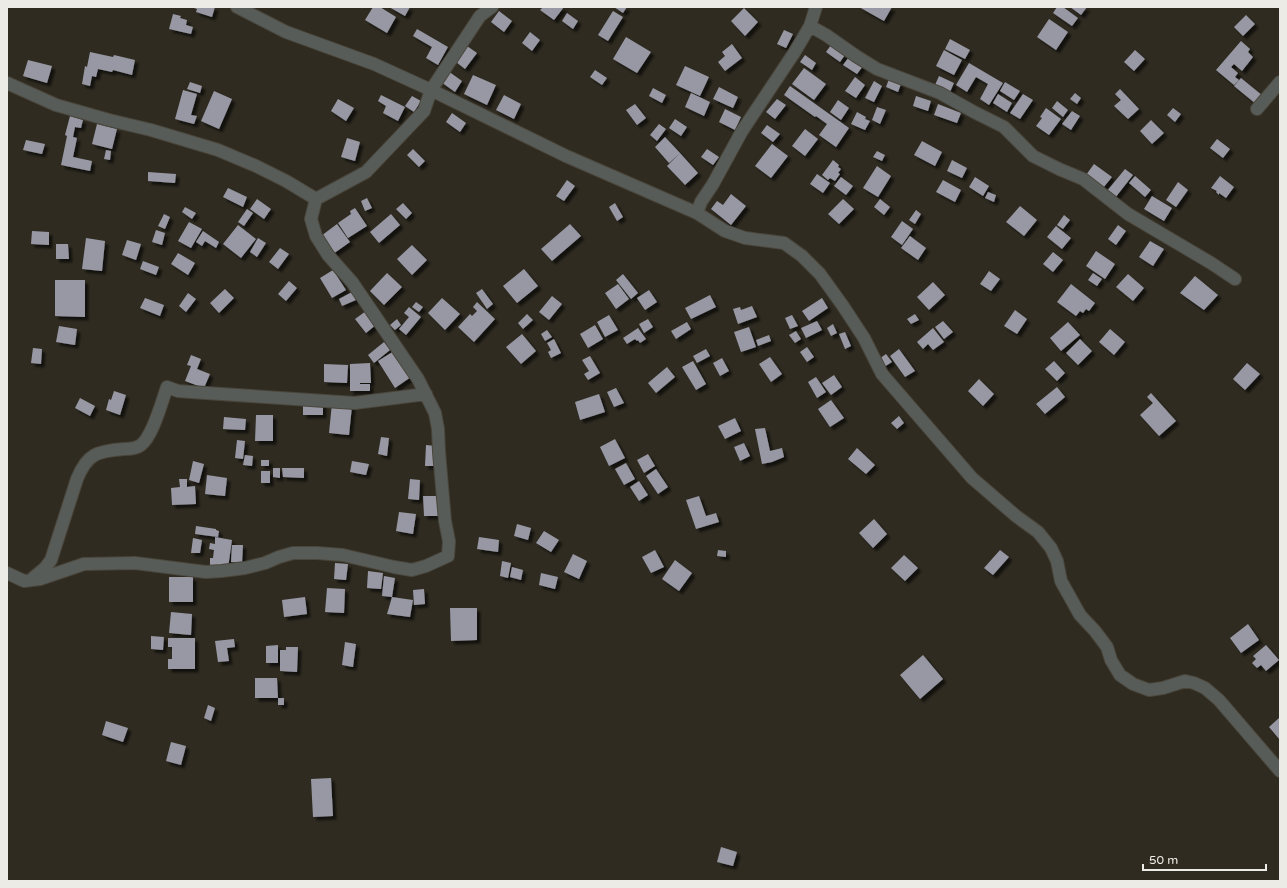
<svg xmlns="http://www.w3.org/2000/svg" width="1287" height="888" font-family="'Varela Round',sans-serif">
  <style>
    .building { fill: #9798a4; filter: url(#shadow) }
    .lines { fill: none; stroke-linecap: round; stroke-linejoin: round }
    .minor-casing { stroke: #4a463c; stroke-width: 14 }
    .minor { stroke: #585c58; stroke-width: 12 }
  </style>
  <defs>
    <filter id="shadow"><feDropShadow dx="3.5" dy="3.5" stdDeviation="1" flood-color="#0009"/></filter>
  </defs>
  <rect width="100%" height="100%" fill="#2f2b21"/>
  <path class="building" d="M191 7H215L212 17 196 12 197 9Z
    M373 7H380L396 17 387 33 365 20Z
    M389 7H410L405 16Z
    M543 7H564L554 20 540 10Z
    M614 7H627L623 13Z
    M859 7H892L884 21Z
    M1057 7H1063L1078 18 1072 26 1053 13Z
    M1070 7H1087L1081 15Z
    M744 8 758 22 745 36 731 21Z
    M499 11 512 21 504 32 491 22Z
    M613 11 623 17 608 41 598 35Z
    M567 13 578 21 573 29 562 21Z
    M173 14 181 16 180 18 187 20 186 25 193 27 191 34 169 29Z
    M1246 15 1255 24 1243 36 1234 27Z
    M1049 19 1068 32 1056 50 1037 37Z
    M417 29 448 47 438 65 426 58 432 47 413 36Z
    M784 30 793 34 786 48 777 44Z
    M530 32 540 40 532 51 522 43Z
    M626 37 651 52 637 73 613 59Z
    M950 39 970 50 965 59 945 49Z
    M1241 41 1250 49 1248 52 1253 57 1242 71 1234 64 1231 67 1238 73 1235 77 1239 80 1234 85 1216 70Z
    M732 44 742 58 725 71 718 62 725 56 722 52Z
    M831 45 845 55 840 62 826 52Z
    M467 46 477 53 465 69 456 62Z
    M944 50 962 60 954 75 936 66Z
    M1135 50 1145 59 1134 71 1124 62Z
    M90 52 113 57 114 55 135 60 132 75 113 70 112 72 98 69 96 77 92 76 90 86 82 84 85 66 87 67Z
    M805 55 816 63 812 70 800 62Z
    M849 57 863 66 857 74 843 65Z
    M28 60 52 66 47 83 23 76Z
    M969 63 1003 83 989 105 980 99 988 84 976 77 967 92 956 85Z
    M685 66 709 77 700 96 676 85Z
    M804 68 826 84 814 100 792 84Z
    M595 70 607 78 602 85 590 77Z
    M448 71 462 81 455 92 441 82Z
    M473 75 496 85 487 105 464 94Z
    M939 76 954 83 950 92 935 85Z
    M855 77 865 85 856 98 845 91Z
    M1241 78 1263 96 1256 104 1234 86Z
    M889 79 901 84 898 92 886 87Z
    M874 81 882 86 874 102 865 98Z
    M190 82 202 86 200 93 187 89Z
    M1005 82 1020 91 1014 100 1000 91Z
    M790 86 849 128 836 147 819 135 827 124 816 116 815 117 784 95Z
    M719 87 738 97 733 108 713 99Z
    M653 88 666 95 662 103 649 96Z
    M1120 89 1139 109 1128 119 1114 106 1121 100 1115 94Z
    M183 90 197 94 191 115 197 116 194 124 175 119Z
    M214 91 232 99 219 129 201 121Z
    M691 93 710 102 704 116 685 107Z
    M1075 93 1081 98 1077 104 1070 99Z
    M998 94 1012 103 1007 112 993 103Z
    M1023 94 1033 100 1020 119 1010 113Z
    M381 95 405 107 398 121 383 113 386 106 378 101Z
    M504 95 521 104 514 119 496 110Z
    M412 96 421 101 414 112 405 106Z
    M916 96 931 101 928 111 913 106Z
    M338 99 354 108 346 121 331 111Z
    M777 99 786 105 775 119 766 112Z
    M838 100 849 108 841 120 830 112Z
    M1057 101 1068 110 1063 117 1052 108Z
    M635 104 646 118 637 125 626 110Z
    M938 104 961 113 957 123 934 115Z
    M877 107 886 110 880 124 872 120Z
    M1046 108 1061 119 1049 135 1036 126 1042 118 1040 117Z
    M1173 108 1181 114 1175 122 1167 115Z
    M725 109 741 117 735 130 719 122Z
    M1072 111 1080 116 1071 130 1062 124Z
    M857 112 866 117 865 119 870 121 865 130 851 124Z
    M452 113 466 123 460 132 446 122Z
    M70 116 83 120 81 128 75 127 73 137 77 138 73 157 92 161 90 171 61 165 67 136 65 135Z
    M675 119 687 127 681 136 669 128Z
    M1151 120 1164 133 1152 144 1140 131Z
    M97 124 117 129 112 149 92 144Z
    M659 124 666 129 657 141 650 135Z
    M767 125 780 134 773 142 761 133Z
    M805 129 818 139 805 156 792 146Z
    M665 137 680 153 669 163 655 147Z
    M347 138 360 142 355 161 341 157Z
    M1217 139 1230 149 1223 158 1210 148Z
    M26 140 45 144 42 154 23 150Z
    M922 141 942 152 935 166 914 155Z
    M772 144 788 156 771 178 755 166Z
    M413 149 425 161 419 167 407 155Z
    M707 149 719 157 713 165 701 157Z
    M106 150 111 151 110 160 104 159Z
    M877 151 885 155 882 161 873 157Z
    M680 153 698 173 685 185 667 166Z
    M833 160 839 165 838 167 841 169 838 173 840 174 835 181 830 178 828 180 822 175Z
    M952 160 967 168 962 178 947 171Z
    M1094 164 1112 177 1103 188 1086 175Z
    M877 166 891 176 878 197 863 188Z
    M1125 169 1133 175 1115 198 1107 191Z
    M148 172 176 174 175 183 148 181Z
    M817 174 830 183 823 193 810 184Z
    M1135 176 1151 190 1145 197 1129 183Z
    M1220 176 1234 187 1226 198 1219 193V195L1216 192 1217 191 1211 188Z
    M841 177 853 186 846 195 834 186Z
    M975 177 989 186 983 196 969 187Z
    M567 180 575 186 564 201 556 196Z
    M943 180 961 190 955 202 936 192Z
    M1178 182 1188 190 1176 207 1166 200Z
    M228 188 247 197 243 207 223 197Z
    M988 192 996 195 994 202 985 198Z
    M731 194 746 206 731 225 711 209 717 201 723 205Z
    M1152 196 1172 208 1164 221 1144 209Z
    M367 198 372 208 365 211 361 201Z
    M257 199 271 209 264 219 250 209Z
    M843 199 854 209 839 224 828 214Z
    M880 199 890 207 884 215 874 207Z
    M403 203 412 213 406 219 396 209Z
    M615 203 623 217 617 221 609 207Z
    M1020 206 1037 220 1024 236 1006 222Z
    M185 207 196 213 192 219 182 212Z
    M355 208 367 226 348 238 338 223 351 214 350 211Z
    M247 209 253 213 244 226 238 222Z
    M916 210 921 214 915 224 909 220Z
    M164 214 170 217 165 229 158 226Z
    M391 214 400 225 379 243 370 232Z
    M1064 215 1070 220 1063 229 1057 225Z
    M902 221 913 229 902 245 891 237Z
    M189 222 202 229 191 248 178 241Z
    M337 224 350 242 333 254 321 236Z
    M570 224 581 236 552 261 541 249Z
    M238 225 256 239 241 258 223 244Z
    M1118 225 1126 231 1116 245 1108 239Z
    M1056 226 1071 238 1062 249 1047 237Z
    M156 230 165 233 162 245 152 242Z
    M32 231 49 232V245L31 244Z
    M203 231 219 242 216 248 205 241 202 246 196 242Z
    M910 236 926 248 918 260 901 248Z
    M86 238 105 241 102 271 82 269Z
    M258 238 266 243 257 257 250 252Z
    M127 240 141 244 136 260 122 255Z
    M1150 241 1164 249 1153 266 1139 257Z
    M56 244H68L69 259H56Z
    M412 245 427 260 412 275 397 259Z
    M280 248 289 254 278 269 269 262Z
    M1096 251 1115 264 1105 279 1086 266Z
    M1053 252 1063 260 1053 272 1043 264Z
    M178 253 195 263 188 275 171 264Z
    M143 261 159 267 156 275 140 269Z
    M524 269 538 286 517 303 503 286Z
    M333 270 346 290 332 298 320 278Z
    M989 271 1000 279 991 291 980 284Z
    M387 273 402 287 384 305 370 291Z
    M1093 273 1102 279 1097 286 1088 280Z
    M623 274 638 293 631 299 616 280Z
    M1128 274 1144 288 1133 301 1116 287Z
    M1195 276 1218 295 1204 310 1180 293Z
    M55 280H85V317L55 316Z
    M289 281 297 288 286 301 278 294Z
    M933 282 945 295 929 310 917 297Z
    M618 284 629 299 616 309 605 293Z
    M1071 284 1095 303 1089 311 1086 309 1083 313 1080 311 1076 316 1057 302Z
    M225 289 234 298 219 313 210 303Z
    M482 289 493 304 487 309 476 293Z
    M649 290 657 302 645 310 637 298Z
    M352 292 356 300 342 306 339 299Z
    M188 293 196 299 186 312 179 306Z
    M710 295 716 307 691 319 685 308Z
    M552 296 562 304 549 320 539 312Z
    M145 298 164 305 160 316 140 308Z
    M442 298 460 314 445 330 428 313Z
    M822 298 828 308 809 321 802 311Z
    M416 302 423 307 419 312 412 307Z
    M477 302 495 319 474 342 458 327 470 314 472 316 477 311 473 307Z
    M752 306 757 317 738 324 733 309 740 307 741 310Z
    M409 307 421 317 406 335 399 329 409 317 404 313Z
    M1015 310 1027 319 1017 334 1004 326Z
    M366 311 377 324 366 333 355 319Z
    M527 314 533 320 523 329 518 323Z
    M915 314 919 320 911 324 907 319Z
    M609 315 618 330 605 337 597 322Z
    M792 315 798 326 790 329 785 318Z
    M397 319 401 325 395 330 390 325Z
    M648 319 653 327 644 333 639 324Z
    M817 321 822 330 806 338 801 328Z
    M943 321 953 332 944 339 935 327Z
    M687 322 691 329 676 339 671 331Z
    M1068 322 1080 335 1061 351 1050 338Z
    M833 324 837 333 831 336 827 328Z
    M595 325 603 339 588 348 580 334Z
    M59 326 77 329 75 345 56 342Z
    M749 327 756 347 741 352 734 332Z
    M638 328 646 339 640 343 638 340 637 341 635 339 627 344 623 338Z
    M933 328 944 342 933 350 928 344 923 349 917 342Z
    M1110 329 1125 342 1114 355 1099 342Z
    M547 330 552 337 545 341 541 334Z
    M796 331 801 339 795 343 789 335Z
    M845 332 851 346 845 349 839 334Z
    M522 334 536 351 521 364 506 347Z
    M769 335 771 341 758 346 756 340Z
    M554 339 561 353 551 358 548 352 551 350 547 343Z
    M1080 339 1092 351 1078 365 1066 353Z
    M384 342 390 350 374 363 368 355Z
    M807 347 814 357 807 362 800 352Z
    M33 348 42 349 41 364 31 363Z
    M706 349 710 356 697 363 693 356Z
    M899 349 915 371 905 377 890 356Z
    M394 351 411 377 395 388 378 361Z
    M886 354 892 362 884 367 879 359Z
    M191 355 201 359 197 369 210 374 204 388 185 381 191 366 187 365Z
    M590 356 600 373 588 380 584 374 589 371 582 360Z
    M770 357 782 374 771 382 759 364Z
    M722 358 729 371 720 376 713 363Z
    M693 361 706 384 696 390 682 367Z
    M1054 361 1065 373 1057 381 1045 369Z
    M370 363 371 383H360V384H370V391H350V364Z
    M1247 363 1260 374 1245 390 1233 379Z
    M324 364 348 365 347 383 324 382Z
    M667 367 675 377 656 393 648 383Z
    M834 375 842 387 831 395 822 383Z
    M816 377 826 392 817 398 808 382Z
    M979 379 994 394 983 406 968 391Z
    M1057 387 1065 397 1045 414 1036 404Z
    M616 388 624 403 614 407 607 392Z
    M114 391 126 395 120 415 106 410 109 399 111 400Z
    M1151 393 1176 421 1159 436 1140 415 1153 403 1147 397Z
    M599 394 605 412 580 420 575 402Z
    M80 398 95 406 90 416 75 408Z
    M831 400 844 418 830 427 818 409Z
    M303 403 323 404V415H303Z
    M332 403 352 406 349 435 329 433Z
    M256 415H273V441H255Z
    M899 416 904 423 897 429 891 423Z
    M224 417 246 419 245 430 223 429Z
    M735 418 741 431 725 439 718 426Z
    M765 428 770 451 782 448 784 457 772 462 762 464 755 429Z
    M381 437 389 438 387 456 378 454Z
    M615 439 625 458 609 466 600 447Z
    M237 440 245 441 243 459 235 458Z
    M744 443 750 456 740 461 734 447Z
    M426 445 436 446V466H425Z
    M857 448 875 465 866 474 848 459Z
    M648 454 655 466 644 473 637 460Z
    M245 455 253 456 252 466 243 465Z
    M261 460H269V466H261Z
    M193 461 204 464 199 483 189 480Z
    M352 461 369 464 366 475 350 472Z
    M626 463 635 479 624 485 615 469Z
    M273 468H280V478L273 477Z
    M282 468H304V478L283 477Z
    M656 469 668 487 658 494 646 476Z
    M261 471H270V483H261Z
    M207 475 227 478 225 496 205 494Z
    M179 479H187V487L195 486 196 504 172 505 171 488 180 487Z
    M410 479 420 480 419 500 408 499Z
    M639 481 648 495 639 501 630 487Z
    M423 496H438L439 516H424Z
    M699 496 706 516 716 513 719 522 696 529 686 500Z
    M399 512 416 514 413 534 396 531Z
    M874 519 887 534 873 548 859 533Z
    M517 524 531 528 528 540 514 536Z
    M196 526 216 529V530L219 531 218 537 195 534Z
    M544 531 559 540 551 552 536 543Z
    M215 537 232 540 228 568 210 566V558H213L214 550 209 549 210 543 215 544Z
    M479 537 499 540 498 552 477 549Z
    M193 538 202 540 200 553H191Z
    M232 545H243L242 563 231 562Z
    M655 550 664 567 651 573 642 557Z
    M718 550 726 551V557L717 556Z
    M1000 550 1009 557 993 575 984 568Z
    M573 554 587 561 579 579 564 572Z
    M904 555 918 568 905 581 891 568Z
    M675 560 692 573 679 591 662 579Z
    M502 561 511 563 508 578 500 576Z
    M335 563 348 564 346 580 334 579Z
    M512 567 523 570 521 580 510 577Z
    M368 571 383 573 381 589 367 588Z
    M541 573 558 577 555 589 539 585Z
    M384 576 395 578 392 597 413 600 410 617 387 614 392 597 382 596Z
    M169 577H193V602H169Z
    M327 588 345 589 344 613 325 612Z
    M424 589 425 604 414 605 413 590Z
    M305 597 307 614 284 617 282 600Z
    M450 608H477V640L451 641Z
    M171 612 192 614 191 635 169 633Z
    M1248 624 1259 640 1241 653 1230 638Z
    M151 636 164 637 163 650 151 649Z
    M168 638H195V669H168V659H172V647H168Z
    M234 639 235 647 227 648 229 661 218 662 215 641Z
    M345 642 356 644 353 667 342 665Z
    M278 645V663H266V646Z
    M1266 645 1279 660 1266 671 1261 665 1257 668 1252 663 1256 659 1253 656Z
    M286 647H298L297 672 280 671V650H286Z
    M923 655 943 679 920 699 900 675Z
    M255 678H277L278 698H255Z
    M278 698H284V705H278Z
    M208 705 215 708 211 721 204 718Z
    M1279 718 1280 719V740L1269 727Z
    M106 721 128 728 123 742 102 735Z
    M171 742 186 746 181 765 166 761Z
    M331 778 333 816 313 817 311 779Z
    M721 847 737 852 733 866 717 862Z"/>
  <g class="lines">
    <g class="minor-casing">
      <path id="minor" d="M237 7 286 32 374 64 431 90 566 156 697 213 725 231 745 238 784 243 802 256 820 274 843 306 864 338 882 374 972 478 1016 516 1038 532 1051 548 1057 561 1061 581 1080 615 1095 631 1107 647 1111 660 1120 675 1133 684 1149 690 1163 688 1185 681 1194 683 1205 688 1219 700 1280 771
        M810 26 826 35 856 56 877 69 940 93 974 112 1004 127 1033 156 1059 169 1083 179 1128 214 1211 263 1235 279
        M7 83 56 105 109 120 151 130 218 150 256 166 286 181 316 199
        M1257 109 1280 82
        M316 199 366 172 424 111 431 90 480 16 492 7
        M697 213 701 202 713 184 742 131 794 53 810 26 816 7
        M7 573 24 581 40 579 84 564 135 563 206 572 222 571 245 568 265 563 279 557 293 553H317L343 555 394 567 412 570 426 566 448 556 449 541 445 521 439 452 438 429 435 413 418 379 352 282 328 255 316 236 311 219 316 199
        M33 578 45 568 51 560 77 479C87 454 97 451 124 449 129 449 136 449 141 445 153 436 162 401 167 387L178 391 191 392 355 403 426 394"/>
    </g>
    <use href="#minor" class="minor"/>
  </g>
  <rect width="1287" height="888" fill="none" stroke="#edebe5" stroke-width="16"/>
  <path d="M1143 864v6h123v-6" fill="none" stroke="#edebe5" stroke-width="2"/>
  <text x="1149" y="864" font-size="12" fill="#edebe5" stroke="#2f2b21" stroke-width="3" paint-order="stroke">50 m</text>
</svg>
